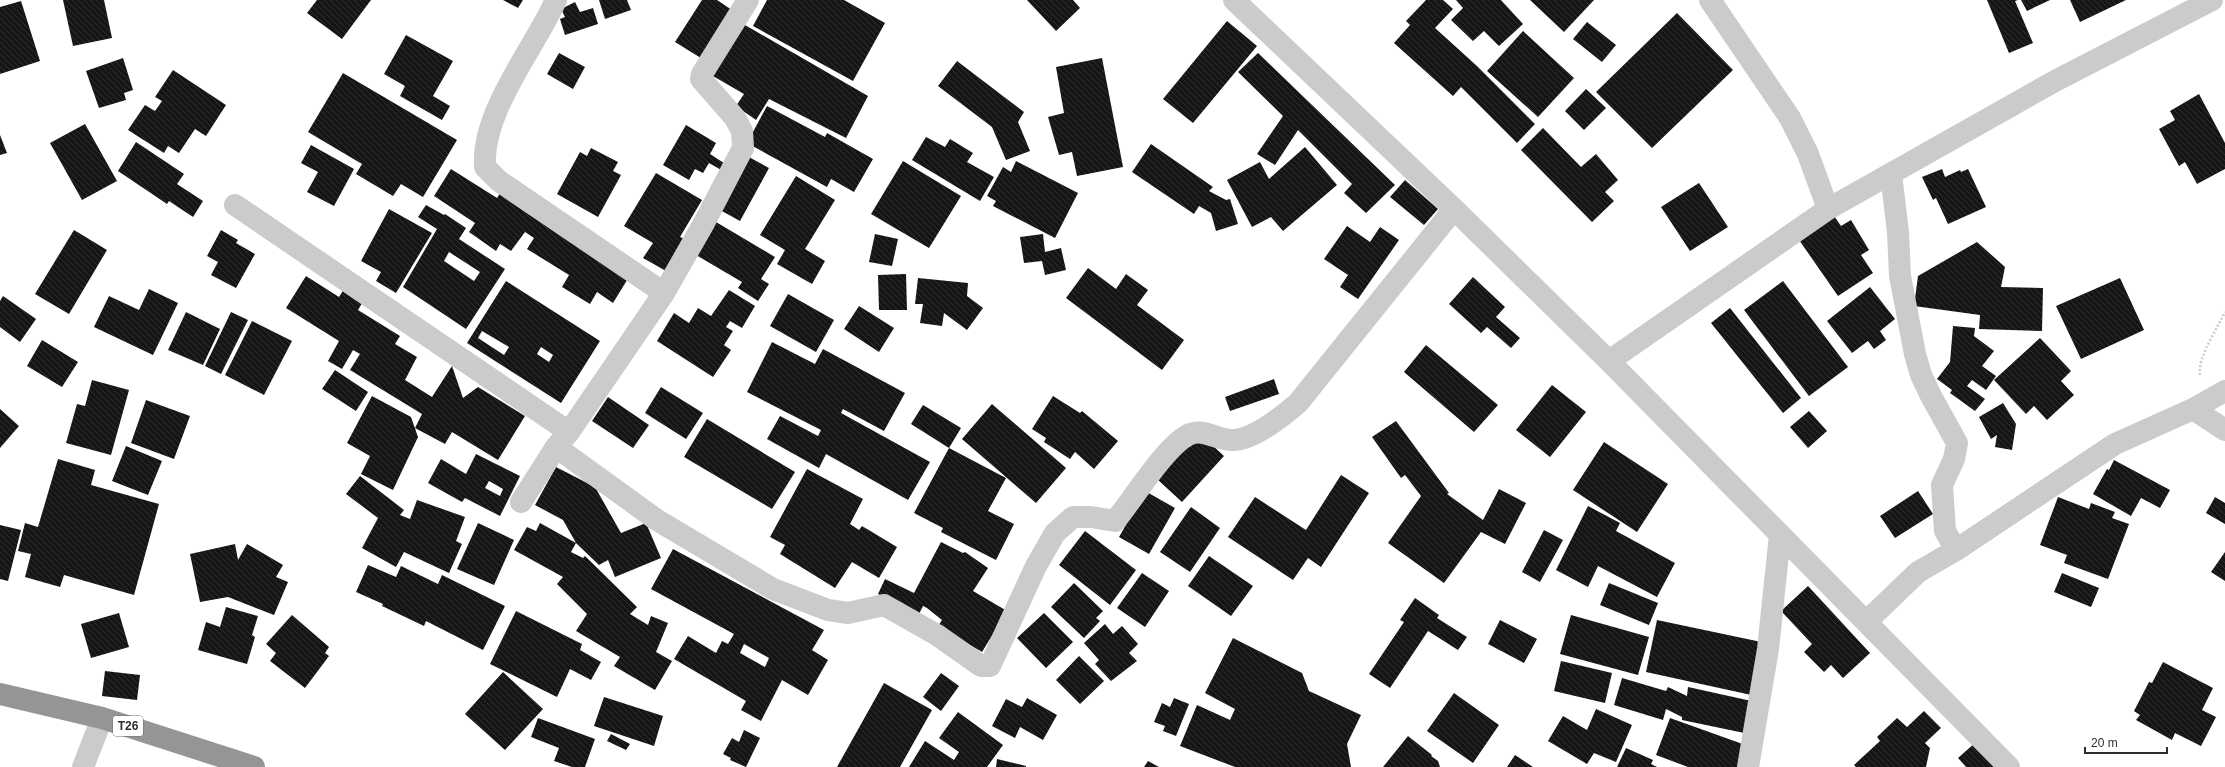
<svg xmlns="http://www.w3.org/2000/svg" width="2225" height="767" font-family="Helvetica,sans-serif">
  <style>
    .building { fill: url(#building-back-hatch); fill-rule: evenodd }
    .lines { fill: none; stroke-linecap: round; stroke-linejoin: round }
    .path { stroke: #cbcbcb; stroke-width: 2.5; stroke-dasharray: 2 2; stroke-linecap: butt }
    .minor { stroke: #cbcbcb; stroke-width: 22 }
    .highway { stroke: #959595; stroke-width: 22 }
    .labels { text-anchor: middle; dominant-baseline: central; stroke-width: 4; stroke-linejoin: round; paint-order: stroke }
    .shield { fill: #fff; stroke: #6d6d6d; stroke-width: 1 }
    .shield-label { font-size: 12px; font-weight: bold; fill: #2e2e2e }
  </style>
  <defs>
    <pattern id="building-back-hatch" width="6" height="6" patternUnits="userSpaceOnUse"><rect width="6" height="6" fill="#151515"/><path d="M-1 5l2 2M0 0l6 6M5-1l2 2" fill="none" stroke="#2f2f2f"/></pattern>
  </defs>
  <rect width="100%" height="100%" fill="#fff"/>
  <path class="building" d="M63 0H104L112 38 73 46Z
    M317 0H371L342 39 307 13Z
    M503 0H523L518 8Z
    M599 0H627L631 10 605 19Z
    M702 0H717L735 12 704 60 675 42Z
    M767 0H844L885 23 853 81 753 26Z
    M1027 0H1073L1080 8 1056 31Z
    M1426 0H1443L1453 9 1435 28 1477 66 1535 124 1517 143 1461 87 1453 96 1394 43 1410 25 1406 21Z
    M1456 0H1501L1523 24 1499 46 1484 31 1473 41 1451 20 1463 8Z
    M1530 0H1594L1564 32Z
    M1987 0H2018L2015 1 2033 43 2009 53Z
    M2021 0H2050L2027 11Z
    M2070 0H2126L2080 22Z
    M21 1 40 61 0 74V7Z
    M575 2 580 12 593 8 598 24 565 35 560 19 565 17 561 9Z
    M1677 13 1733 70 1652 148 1596 92Z
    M738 21 868 96 846 138 769 99 756 120 736 106 744 94 706 72Z
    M1227 21 1257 46 1193 123 1163 99Z
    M1587 22 1616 45 1602 62 1573 39Z
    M1523 31 1574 78 1538 117 1487 71Z
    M406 35 453 61 433 96 450 106 442 120 400 96 405 86 384 74Z
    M559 53 585 67 573 89 547 74Z
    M1258 53 1395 185 1366 213 1344 193 1352 184 1298 130 1275 165 1257 154 1283 116 1238 72Z
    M123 58 133 90 124 93 126 100 99 108 86 71Z
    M1102 58 1123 167 1077 176 1072 152 1059 155 1048 117 1064 113 1056 67Z
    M957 61 1024 112 1018 122 1030 151 1006 160 992 127 938 86Z
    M173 70 226 105 206 136 195 129 179 153 168 146 164 153 128 130 145 105 155 111 162 101 155 97Z
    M343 73 457 140 423 197 401 184 393 196 356 174 362 164 308 132Z
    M1586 89 1606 108 1584 130 1565 111Z
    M2199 94 2225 143V169L2197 184 2185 162 2179 166 2159 129 2175 120 2170 111Z
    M767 106 825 137 827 133 873 159 854 192 831 179 827 187 747 143Z
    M85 124 117 181 82 200 50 143Z
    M686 125 716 143 710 154 727 165 723 171 709 163 703 173 695 169 689 180 663 165Z
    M1543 128 1581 167 1596 154 1618 180 1605 192 1614 201 1592 222 1521 150Z
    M0 135 7 153 0 155Z
    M926 137 945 147 950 139 973 153 967 162 994 177 980 201 912 160Z
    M136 142 184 174 177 184 203 201 193 217 169 201 167 204 118 171Z
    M1151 144 1213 187 1209 191 1226 200 1230 199 1238 224 1216 231 1211 213 1199 206 1194 214 1132 172Z
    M311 145 354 169 334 206 307 192 318 172 301 163Z
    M1305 147 1337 185 1283 231 1271 217 1252 227 1227 180 1260 162 1269 179Z
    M591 148 618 162 613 171 621 175 598 217 557 194 580 152 587 156Z
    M749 157 769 168 740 221 720 210Z
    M903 161 961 196 929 248 871 214Z
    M1016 161 1078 193 1055 238 993 206 996 201 987 196 1003 167 1011 172Z
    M451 169 497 198 503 189 632 272 613 303 597 292 590 304 562 287 569 275 527 249 534 238 525 232 511 251 500 244 496 251 469 232 475 223 434 196Z
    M1942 169 1945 177 1960 170 1961 172 1968 169 1986 207 1948 224 1936 198 1933 200 1922 177Z
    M656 173 702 200 680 237 685 239 666 271 643 258 653 243 624 226Z
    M796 176 835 200 805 249 825 261 812 284 777 264 785 250 760 235Z
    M1405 180 1438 209 1424 225 1390 197Z
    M1699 183 1728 227 1690 251 1661 207Z
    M426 205 444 215 445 214 466 228 459 239 505 269 466 329 403 287 437 229 418 217ZM449 252 480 272 474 281 444 261Z
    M389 209 432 233 396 293 376 281 381 272 361 261Z
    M1832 213 1841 226 1851 220 1869 250 1861 255 1873 273 1838 296 1797 237Z
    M716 222 775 257 761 279 769 284 758 301 738 288 742 282 696 255Z
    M1347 226 1370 242 1380 227 1399 240 1358 299 1340 287 1348 275 1324 259Z
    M74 230 107 250 69 314 35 294Z
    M221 230 238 240 236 243 255 254 236 288 211 275 218 262 207 256Z
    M875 234 898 239 892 266 869 262Z
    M1043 234 1045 252 1061 248 1066 270 1045 275 1042 261 1024 263 1020 237Z
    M1977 242 2005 267 2001 287 2043 288 2042 331 1979 329 1980 315 1914 306 1918 276Z
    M1088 268 1116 289 1126 274 1148 290 1137 305 1184 340 1162 370 1066 298Z
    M906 274 907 310H879L878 275Z
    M306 276 339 297 344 289 364 300 358 310 400 336 395 344 417 357 405 380 432 397 452 366 463 398 478 387 525 416 498 460 452 432 445 444 415 428 422 414 350 370 360 354 353 350 342 369 328 361 339 341 286 308Z
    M1473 277 1505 307 1496 317 1520 338 1511 348 1487 327 1481 333 1449 304Z
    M918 278 968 283 967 296 983 308 967 330 944 313 942 326 920 323 923 304H915Z
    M2120 278 2144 330 2081 359 2056 306Z
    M506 281 600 341 561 403 467 343ZM482 331 509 347 504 355 478 338ZM541 347 553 355 549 362 537 354Z
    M1783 281 1848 367 1809 396 1744 310Z
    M1870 287 1895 319 1880 331 1886 340 1874 349 1868 341 1852 353 1827 321Z
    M149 289 178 303 153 355 94 327 109 296 139 310Z
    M729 290 755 306 742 328 730 321 726 327 733 331 724 345 731 350 713 377 657 341 674 313 689 323 698 308 711 316Z
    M788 294 834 320 816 352 770 326Z
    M3 296 36 319 20 342 0 327V301Z
    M859 306 894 328 879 352 844 329Z
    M1730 308 1801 398 1783 413 1711 323Z
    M186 312 220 329 203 365 168 350Z
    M231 312 248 320 221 374 205 366Z
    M252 321 292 341 264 395 225 375Z
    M1953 326 1975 328 1974 336 1994 351 1982 366 1996 376 1986 390 1972 380 1967 386 1985 399 1975 411 1950 393 1952 390 1937 379 1950 362Z
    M2040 338 2071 371 2061 381 2074 395 2047 420 2034 406 2026 414 1994 380Z
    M42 340 78 362 62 387 27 366Z
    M772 342 815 364 823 349 905 393 884 431 843 409 841 413 930 462 908 500 826 454 819 468 767 439 780 416 818 436 821 430 747 392Z
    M1426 345 1498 405 1474 432 1404 372Z
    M335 370 368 392 356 411 322 389Z
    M1274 379 1279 394 1230 411 1225 397Z
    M92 380 129 390 111 455 66 443 77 404 85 406Z
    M1552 385 1586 412 1550 457 1516 430Z
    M661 387 703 413 686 439 645 413Z
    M372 396 411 417 418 437 393 490 361 474 370 456 347 443Z
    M1053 396 1080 413 1082 411 1118 441 1094 469 1075 452 1070 459 1044 442 1046 438 1032 429Z
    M608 397 649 425 633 448 592 421Z
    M146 400 190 416 174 459 131 443Z
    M2003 403 2016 424 2012 450 1995 447 1997 435 1991 439 1979 417Z
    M992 404 1066 468 1036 503 962 439Z
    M923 405 961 428 949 448 911 424Z
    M0 409 19 426 0 448Z
    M1809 411 1827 431 1808 448 1790 427Z
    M707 419 795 472 772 509 684 457Z
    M1396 421 1449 493 1447 494 1483 520 1499 489 1526 503 1505 544 1481 532 1444 583 1388 543 1421 496 1405 475 1401 478 1372 437Z
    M1199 433 1224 456 1182 502 1157 479Z
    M1604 442 1668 484 1637 532 1573 490Z
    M126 446 162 461 148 495 112 481Z
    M949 448 1006 478 988 511 1014 524 996 560 941 532 943 528 914 513Z
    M476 454 520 476 500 516 465 498 462 502 428 483 441 459 466 474ZM489 481 503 489 500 496 485 488Z
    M58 459 95 470 91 485 159 504 134 595 64 575 60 587 25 577 31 554 18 551 25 523 38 527Z
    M2114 460 2170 490 2160 508 2141 498 2131 516 2093 494 2107 469 2109 470Z
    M556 467 595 487 621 533 646 523 661 558 615 577 608 560 599 565 576 543 571 552 583 558 585 556 637 607 630 614 648 625 651 616 668 623 656 652 672 661 655 690 614 666 620 657 576 631 587 614 557 584 563 577 514 550 527 527 536 531 540 523 576 543 563 520 535 505Z
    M807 469 863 499 850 524 859 530 862 526 897 547 879 578 852 562 835 588 780 554 785 545 770 537Z
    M1341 475 1369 493 1321 567 1308 558 1293 580 1228 537 1255 497 1306 530Z
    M360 476 404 510 400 515 410 519 417 500 465 517 456 541 462 544 449 573 404 552 396 567 362 548 378 518 346 494Z
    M1145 491 1175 508 1149 554 1119 537Z
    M1918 491 1933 514 1895 538 1880 516Z
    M2058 497 2089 509 2091 503 2115 512 2112 518 2129 524 2108 579 2064 563 2067 555 2040 545Z
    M2215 497 2225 503V524L2206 513Z
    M1588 506 1620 523 1616 531 1675 563 1657 597 1598 566 1588 587 1556 570Z
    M1191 507 1220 528 1190 572 1160 552Z
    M478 523 514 540 494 585 457 569Z
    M0 525 21 530 8 581 0 579Z
    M1544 530 1563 540 1540 582 1522 572Z
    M1085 531 1136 570 1110 605 1059 565Z
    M941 542 963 553 965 552 988 568 973 591 1007 611 982 652 938 626 942 620 927 608 923 606 919 614 878 594 885 579 914 593Z
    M235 544 238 560 247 544 283 565 276 577 288 582 274 615 228 597 200 602 190 554Z
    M673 549 824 630 812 650 828 660 808 695 782 680 761 721 741 710 746 701 674 659 688 636 716 653 722 641 728 644 734 634 651 589ZM744 644 769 658 765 667 740 653Z
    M2225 552V581L2211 572Z
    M1209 556 1253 586 1231 616 1188 586Z
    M368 565 396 577 401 566 438 584 442 575 505 606 483 650 426 621 424 626 382 606 383 604 356 592Z
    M1142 573 1169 591 1145 627 1117 608Z
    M2062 573 2099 588 2091 607 2054 592Z
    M1074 583 1103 611 1096 618 1100 621 1084 638 1051 607Z
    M1609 583 1658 603 1649 625 1600 605Z
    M1808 586 1870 653 1843 678 1831 665 1824 672 1804 652 1812 644 1781 611Z
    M1415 598 1439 615 1437 618 1467 637 1458 650 1428 631 1390 688 1369 674 1404 622 1400 620Z
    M226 607 258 616 252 635 255 637 247 664 198 650 206 622 220 627Z
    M516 611 582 644 580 650 601 662 591 680 570 669 557 697 490 664Z
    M119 613 129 647 91 658 81 624Z
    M1044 613 1073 642 1046 668 1017 638Z
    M292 615 329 647 325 653 329 656 305 688 270 661 276 653 266 644Z
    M1571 615 1649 637 1638 675 1560 654Z
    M1500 620 1537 639 1524 663 1488 644Z
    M1657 620 1766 643 1756 696 1646 672Z
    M1105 624 1113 634 1122 626 1138 644 1129 653 1137 661 1111 681 1095 664 1099 660 1084 643Z
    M1233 638 1302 673 1309 691 1361 715 1347 744 1351 767H1235L1180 746 1197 705 1230 720 1235 709 1205 693Z
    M1079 656 1104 681 1080 704 1056 680Z
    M1561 661 1612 673 1605 703 1554 691Z
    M2163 662 2213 688 2202 710 2216 717 2201 746 2175 733 2172 740 2136 720 2140 715 2134 711 2149 682 2152 683Z
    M105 671 140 675 137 700 102 696Z
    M503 672 543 709 505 750 465 714Z
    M941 673 959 686 941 711 923 697Z
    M1622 678 1666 691 1668 687 1687 696 1688 687 1756 702 1749 734 1682 720V717L1666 709 1663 720 1614 705Z
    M884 683 932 710 900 767H837Z
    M1454 693 1499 725 1473 763 1427 731Z
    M604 697 663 716 654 746 594 726Z
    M1027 698 1057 715 1043 740 1020 727 1015 738 992 726 1006 699 1022 707Z
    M1174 698 1189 704 1176 736 1163 731 1165 726 1154 722 1162 703 1170 707Z
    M1596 709 1632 725 1616 762 1594 753 1587 764 1548 741 1563 716 1587 730Z
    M1924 711 1941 728 1925 743 1930 748 1926 767H1856L1854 765 1880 741 1877 737 1897 718 1907 727Z
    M958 712 1003 745 987 767H909L925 741 954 760 959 752 939 738Z
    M538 718 595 739 585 767H572L554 761 559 748 531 737Z
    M1670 718 1751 747 1744 767H1688L1656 755Z
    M744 730 760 738 746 767 730 760 731 758 723 754 732 738 739 742Z
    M611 734 630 744 626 750 607 741Z
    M1408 736 1432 755 1431 756 1438 761 1440 767H1383Z
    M1976 742 1999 767H1966L1958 758Z
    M1626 748 1653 760 1651 764 1657 767H1617Z
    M1515 755 1533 767H1507Z
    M997 759 1026 766V767H996Z
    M1148 761 1159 767H1144Z"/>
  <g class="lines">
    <path class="path" d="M2200 375C2197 357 2218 328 2225 312"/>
    <path class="minor" d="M556 0C534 49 481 112 485 167L499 181 664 293
      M1234 0 1454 209 1609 361 2009 767
      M1710 0 1790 118 1808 154 1828 209
      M1891 174 1898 232 1900 276 1915 354 1921 375 1931 396 1957 443 1954 459 1942 485 1945 531 1956 550
      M235 205 569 432
      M1609 361 1828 209 2055 81 2212 0
      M2193 409 2225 430
      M556 447 657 520 773 589 828 610 848 613 884 605 937 635 981 666H990L1036 566 1055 533 1073 517H1091L1115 521C1134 498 1165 447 1188 435 1204 427 1217 441 1233 440 1253 440 1283 416 1298 403L1454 209
      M521 502 556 447 569 432 664 293 704 223 743 148 742 131 735 118 701 79 702 74 748 0
      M1866 622 1918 572 1956 550 2115 444 2193 409 2225 391
      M83 767 102 718
      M1748 767 1768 649 1780 535"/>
    <path class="highway" d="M0 694 102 718 254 767"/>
  </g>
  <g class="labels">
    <rect class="shield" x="113" y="716" width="30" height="20" rx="3"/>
    <g class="shield-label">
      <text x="128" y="726">T26</text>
    </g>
  </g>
  <path d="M2085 747v6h82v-6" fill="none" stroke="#2e2e2e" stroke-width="2"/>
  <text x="2091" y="747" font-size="12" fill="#2e2e2e" stroke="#ffffff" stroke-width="3" paint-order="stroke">20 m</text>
</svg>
